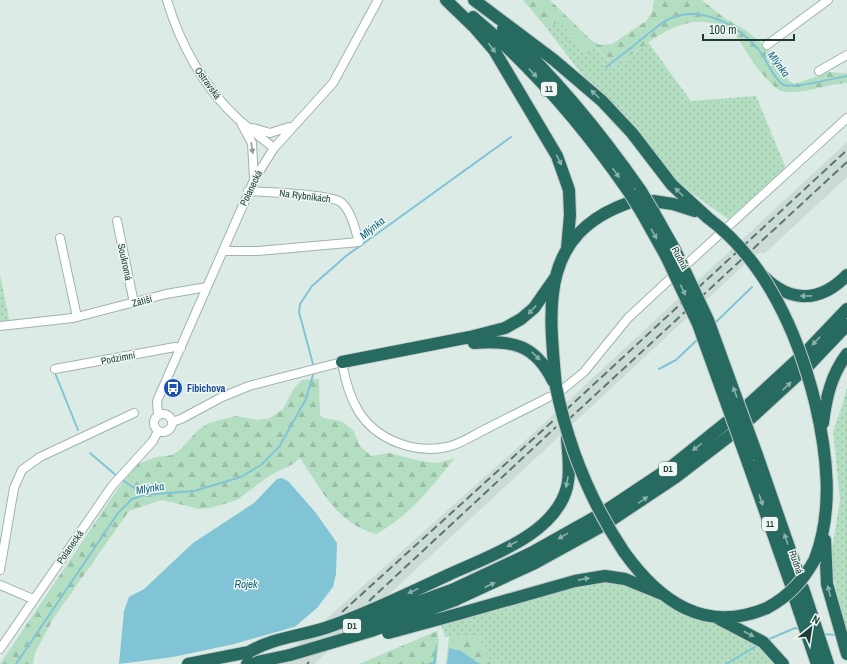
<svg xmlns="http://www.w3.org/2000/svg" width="847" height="664" font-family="'Archivo Narrow',sans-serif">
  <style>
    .built { fill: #ccdbd5 }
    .grass { fill: url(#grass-dots) }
    .forest { fill: url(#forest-firs) }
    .water { fill: #80c4d6 }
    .pier { fill: #ddebe6 }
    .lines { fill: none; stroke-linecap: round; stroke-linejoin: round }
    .stream { stroke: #80c4d6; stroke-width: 2 }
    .minor-casing { stroke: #a0b3ad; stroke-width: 10 }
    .highway-casing { stroke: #c0c8c6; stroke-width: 14 }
    .minor { stroke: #fff; stroke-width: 8 }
    .highway { stroke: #276a60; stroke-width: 12 }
    .rail { stroke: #587871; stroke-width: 2; stroke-dasharray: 8 4; stroke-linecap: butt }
    .highway-bridge-casing { stroke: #c0c8c6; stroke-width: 14; stroke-linecap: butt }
    .highway-bridge { stroke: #276a60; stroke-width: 12 }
    .oneway { fill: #8ab0aa }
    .oneway2 { fill: #8e9d9a }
    .labels { text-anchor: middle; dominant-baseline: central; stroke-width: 3; stroke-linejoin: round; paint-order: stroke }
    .shield { fill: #eef7f3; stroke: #5c736e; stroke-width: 1 }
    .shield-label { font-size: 9px; font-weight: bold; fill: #1e3b35 }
    .street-label { font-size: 10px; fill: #1e3b35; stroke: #eef7f3 }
    .transit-label { font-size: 10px; font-weight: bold; fill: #164399; stroke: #eef7f3; text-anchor: start }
    .water-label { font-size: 11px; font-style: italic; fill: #14647c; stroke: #eef7f3 }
  </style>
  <defs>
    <pattern id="grass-dots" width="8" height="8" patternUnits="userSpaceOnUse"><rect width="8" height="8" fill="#b4dec2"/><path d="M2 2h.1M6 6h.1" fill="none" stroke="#9abfa7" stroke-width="1.8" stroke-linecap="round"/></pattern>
    <pattern id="forest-firs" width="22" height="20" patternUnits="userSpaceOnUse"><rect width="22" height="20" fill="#b4dec2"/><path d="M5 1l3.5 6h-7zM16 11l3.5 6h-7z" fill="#9abfa7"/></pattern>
  </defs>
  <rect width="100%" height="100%" fill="#ddebe6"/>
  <path class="built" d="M847 142V177L765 253H758L746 263 314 664H276L527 439Z"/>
  <path class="grass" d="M559 21 588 54 595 47 616 67 648 42 691 101 756 96 786 168 728 219 676 182 620 110 584 77 547 29Z
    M0 275 10 324H0Z
    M847 387V638L830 562 840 500 833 431 842 406Z
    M605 576 741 629 783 664H500L488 661 479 637H445L440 623Z"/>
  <path class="forest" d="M523 0H550L591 40 600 45 612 44 646 21 652 12 654 0H702L723 17 747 31 769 50 789 81 795 84 828 72 847 73V83C827 84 799 96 781 91 774 89 757 68 753 62 747 54 740 39 732 32 690 3 647 43 616 67L596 47 588 54 559 21 547 29Z
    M319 379 320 416 324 418 341 421 353 430 360 446 371 456 389 453 425 462 438 463 455 458C431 487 410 516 376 534 336 523 322 490 300 458L293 464 269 476 237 500 211 508 199 509 162 500 129 511 53 619 35 653 33 664H0L117 490 138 464 156 457 172 455 181 449 198 430 209 423 236 416 257 420 270 418 283 409 294 388 302 380Z
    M437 631 439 640 436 664H359Z
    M449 637H479L488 660 500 664H446Z"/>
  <path class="water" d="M282 478 288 481 316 513 337 543 336 574 333 587 317 608 283 637 271 644 264 656 119 664 124 611 129 597 144 589 193 543 254 503 277 479Z
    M436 645H437L436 664H426L433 662Z
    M449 648 461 651 480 664H447Z"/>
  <path class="pier" d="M301 625 284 639 272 646 266 657 258 664H119L173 657 234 644Z"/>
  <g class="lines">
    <path class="stream" d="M606 67C621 56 635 45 649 33 655 29 662 22 669 19 701 4 738 25 759 50 766 59 775 81 784 85 795 89 834 78 847 76
      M715 323 752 287
      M313 364 299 312 300 304 312 286 346 256 511 137
      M659 369 676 360 698 339
      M55 373 78 430
      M90 453 118 477
      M121 479 144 495
      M822 634 838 635
      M767 640 795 628 800 629
      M16 664 118 513 132 499 144 495 194 491 241 477 261 465 279 447 306 399 313 375
      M726 664 758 645"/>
    <g class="minor-casing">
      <path id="minor" d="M167 0C180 44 204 88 238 119 249 129 262 138 274 148
        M767 45 828 0
        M819 71 847 55
        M242 125 252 143 254 179
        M253 128 270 133 289 127
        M117 221 134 303
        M60 238 77 317
        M223 251H258L359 242C355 229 352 213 342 203 333 194 265 192 248 191
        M688 263 847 118
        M0 326 73 318 166 294 207 287
        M55 369 175 347 181 348
        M562 390 584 372 628 318 670 279
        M154 423a9 9 0 1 1 18 0a9 9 0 1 1-18 0Z
        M158 415 157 401 254 180 274 148 333 83 378 0
        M172 422 181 419 222 397 249 386 342 362C345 380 349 396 359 412 377 440 414 454 447 447 461 444 473 435 486 429 507 418 528 408 549 397
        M0 570 14 488 22 470 40 457 134 413
        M0 585 33 599
        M0 649 112 486 153 441 158 431"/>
    </g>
    <g class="highway-casing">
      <path id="highway" d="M446 0 475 28 494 50 557 156 569 190 570 215 567 249
        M474 0 554 60 602 101 632 133 672 185 708 218
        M473 17C534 68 584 127 629 192
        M503 29C556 78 600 132 641 191
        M653 201 673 204 695 211
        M653 211 675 250
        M642 213 666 256
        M763 276C790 303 820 303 847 275
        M474 343C512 340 535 344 553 381
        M805 353 847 309
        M342 362 470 337 505 328 521 319 534 308 555 278
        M809 365 847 325
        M556 387C549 309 538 235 628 203
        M747 406 797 360
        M751 418 801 372
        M823 423C826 398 831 375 847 354
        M757 455 799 576
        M748 463 791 585
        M605 511 671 467 727 422
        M610 521 676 477 732 434
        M825 540 827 584 847 654
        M624 552C660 602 705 634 767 608
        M815 559C834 509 827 453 815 402
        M448 575C489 556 555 535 567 487 571 471 568 454 567 438
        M803 588 828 664
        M452 590 531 553 597 516
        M794 596 817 664
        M455 600 535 563 602 526
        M458 614 575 581 605 576 625 579 662 594
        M719 619 763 642 783 664
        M188 664 249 652
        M247 664 290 655"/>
    </g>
    <use href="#minor" class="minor"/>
    <use href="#highway" class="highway"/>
    <path class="rail" d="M566 410 847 150
      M568 420 847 162
      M369 601 556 427
      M342 612 554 420
      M307 664 309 662"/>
    <g class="highway-bridge-casing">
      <path id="highway-bridge" d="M641 191 653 211
        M629 192 642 213
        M708 218C766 261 798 334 815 402
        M675 250 708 320 757 455
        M666 256 698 324 748 463
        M556 387C568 446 590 501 624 552
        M767 608C789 596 803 581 815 559
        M349 627 452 590
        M388 633 458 614
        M249 652C274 637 304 636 331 626 371 612 409 593 448 575
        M290 655 371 631 455 600"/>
    </g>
    <use href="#highway-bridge" class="highway-bridge"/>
  </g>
  <defs><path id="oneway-solid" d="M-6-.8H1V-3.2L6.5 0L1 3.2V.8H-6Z"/></defs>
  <g class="oneway">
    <use href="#oneway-solid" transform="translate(492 48) rotate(53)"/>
    <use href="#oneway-solid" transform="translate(533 73) rotate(46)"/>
    <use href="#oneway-solid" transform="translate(595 94) rotate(-137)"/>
    <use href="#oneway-solid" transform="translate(559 160) rotate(64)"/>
    <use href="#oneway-solid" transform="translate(616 173) rotate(55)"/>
    <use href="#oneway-solid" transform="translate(679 192) rotate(-135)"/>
    <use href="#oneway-solid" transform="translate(654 234) rotate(61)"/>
    <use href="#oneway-solid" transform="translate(683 290) rotate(64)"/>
    <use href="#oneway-solid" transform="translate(806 296) rotate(179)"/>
    <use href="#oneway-solid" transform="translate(532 310) rotate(133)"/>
    <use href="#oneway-solid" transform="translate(816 341) rotate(134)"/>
    <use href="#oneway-solid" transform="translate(536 356) rotate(44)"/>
    <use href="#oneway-solid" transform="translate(787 386) rotate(-43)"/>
    <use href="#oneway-solid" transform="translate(735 392) rotate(-110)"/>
    <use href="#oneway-solid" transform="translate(697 447) rotate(143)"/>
    <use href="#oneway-solid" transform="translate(567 482) rotate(101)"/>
    <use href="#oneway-solid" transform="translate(643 500) rotate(-34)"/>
    <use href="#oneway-solid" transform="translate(761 500) rotate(71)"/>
    <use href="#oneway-solid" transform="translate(563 536) rotate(151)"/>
    <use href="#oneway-solid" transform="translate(786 539) rotate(-109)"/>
    <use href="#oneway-solid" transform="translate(512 544) rotate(153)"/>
    <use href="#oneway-solid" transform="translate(584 579) rotate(-11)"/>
    <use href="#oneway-solid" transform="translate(490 585) rotate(-24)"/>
    <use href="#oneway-solid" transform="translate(413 591) rotate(156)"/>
    <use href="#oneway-solid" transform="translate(829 591) rotate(-104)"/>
    <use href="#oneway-solid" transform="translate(749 634) rotate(28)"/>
  </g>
  <use class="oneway2" href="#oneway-solid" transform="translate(252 148) rotate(81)"/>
  <defs>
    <g id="bus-disc" transform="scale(1)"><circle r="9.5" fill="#1a4fb4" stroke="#eef7f3"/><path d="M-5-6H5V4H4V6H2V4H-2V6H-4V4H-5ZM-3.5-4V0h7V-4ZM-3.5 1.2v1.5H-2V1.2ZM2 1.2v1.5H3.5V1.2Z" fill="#fff"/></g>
  </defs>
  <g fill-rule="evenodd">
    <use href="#bus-disc" x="173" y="388"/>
  </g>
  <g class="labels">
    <g class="shield">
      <rect x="541" y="82" width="16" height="14" rx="3"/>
      <rect x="659" y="462" width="18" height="14" rx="3"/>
      <rect x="762" y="517" width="16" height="14" rx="3"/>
      <rect x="343" y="619" width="18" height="14" rx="3"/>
    </g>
    <g class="shield-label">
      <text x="549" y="89">11</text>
      <text x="668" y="469">D1</text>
      <text x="770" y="524">11</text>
      <text x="352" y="626">D1</text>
    </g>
    <g class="street-label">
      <text transform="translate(208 83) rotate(54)">Ostravská</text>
      <text transform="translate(251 188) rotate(-64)">Polanecká</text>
      <text transform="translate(305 196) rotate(7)">Na Rybníkách</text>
      <text transform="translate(680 258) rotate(62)">Rudná</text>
      <text transform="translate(125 262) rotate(78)">Soukromá</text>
      <text transform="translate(142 301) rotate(-15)">Zátiší</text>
      <text transform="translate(118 358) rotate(-11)">Podzimní</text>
      <text transform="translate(70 547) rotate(-55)">Polanecká</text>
      <text transform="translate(796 562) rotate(71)">Rudná</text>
    </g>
    <g class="transit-label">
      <text x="187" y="388">Fibichova</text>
    </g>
    <g class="water-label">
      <text transform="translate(779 64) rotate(54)">Mlýnka</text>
      <text transform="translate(372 228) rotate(-39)">Mlýnka</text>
      <text transform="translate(150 488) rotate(-9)">Mlýnka</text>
      <text x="246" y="584">Rojek</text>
    </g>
  </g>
  <g transform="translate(811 628) rotate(30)" stroke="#eef7f3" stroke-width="3" paint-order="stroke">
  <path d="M0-3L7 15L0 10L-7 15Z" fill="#1e3b35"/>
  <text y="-6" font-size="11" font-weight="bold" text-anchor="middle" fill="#1e3b35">N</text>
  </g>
  <path d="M703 34v6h91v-6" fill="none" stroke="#1e3b35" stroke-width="2"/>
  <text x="709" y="34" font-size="12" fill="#1e3b35" stroke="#eef7f3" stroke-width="3" paint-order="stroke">100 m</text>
</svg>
